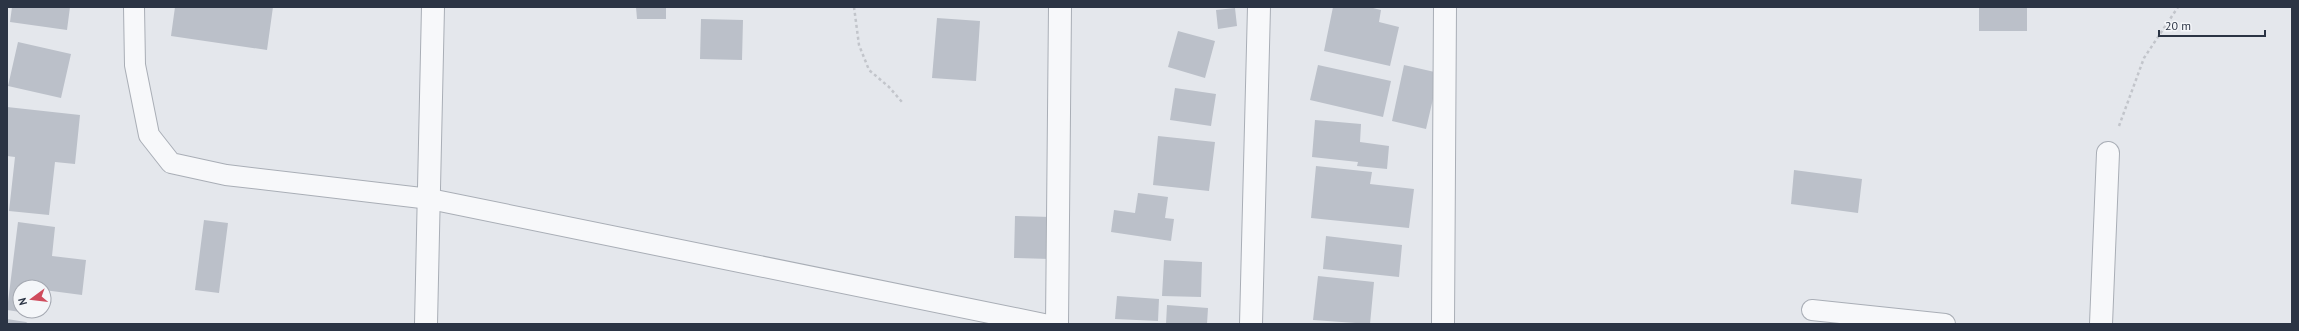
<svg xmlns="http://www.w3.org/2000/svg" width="2299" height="331" font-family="'PT Sans',sans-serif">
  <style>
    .building { fill: #bbc0c9 }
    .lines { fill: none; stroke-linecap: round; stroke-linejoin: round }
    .service-casing { stroke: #a9aeb6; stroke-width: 22 }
    .minor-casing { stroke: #a9aeb6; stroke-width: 24 }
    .path { stroke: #c2c5cb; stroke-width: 2.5; stroke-dasharray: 3 3; stroke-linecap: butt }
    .service { stroke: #f7f8fa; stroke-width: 20 }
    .minor { stroke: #f7f8fa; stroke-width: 22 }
  </style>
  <rect width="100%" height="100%" fill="#e4e7ec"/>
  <path class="building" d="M12 7H70L67 30 10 22Z
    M175 7H273L267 50 171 36Z
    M636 7H666V19H637Z
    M1333 7H1369L1381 10 1379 22 1399 27 1390 66 1324 51Z
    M1979 7H2027V31H1979Z
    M1235 8 1237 26 1218 29 1216 10Z
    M937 18 980 21 976 81 932 78Z
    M701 19 743 20 742 60 700 59Z
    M1178 31 1215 41 1205 78 1168 67Z
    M18 42 71 54 61 98 8 86Z
    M1318 65 1391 81 1383 117 1310 100Z
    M1404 65 1439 73 1426 129 1392 121Z
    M1175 88 1216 94 1211 126 1170 120Z
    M7 107 80 115 75 164 55 162 49 215 9 211 15 157 7 156Z
    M1315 120 1361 124 1360 142 1389 146 1387 169 1357 166 1358 162 1312 157Z
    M1158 136 1215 142 1209 191 1153 185Z
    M1316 166 1372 172 1370 184 1414 189 1409 228 1311 218Z
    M1794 170 1862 179 1858 213 1791 204Z
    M1138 193 1168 197 1165 218 1174 219 1171 241 1111 232 1114 210 1135 213Z
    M1015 216 1051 217 1050 259 1014 258Z
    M204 220 228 223 219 293 195 290Z
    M18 222 55 227 52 256 86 260 82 295 44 290V287H20V311H35L34 314 7 310Z
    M1326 236 1402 245 1399 277 1323 269Z
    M1164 260 1202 262 1201 297 1162 296Z
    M1318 276 1374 282 1370 324 1313 320Z
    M1117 296 1159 299 1158 321 1115 319Z
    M1167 305 1208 308 1207 324H1166Z
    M7 319 26 322 29 324H7Z"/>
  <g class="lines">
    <g class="service-casing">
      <path id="service" d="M134 7 135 65 149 135 171 163 226 175 430 199 1044 324
        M1812 310 1945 324"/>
    </g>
    <g class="minor-casing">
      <path id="minor" d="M426 324 433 7
        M1057 324 1060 7
        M1251 324 1259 7
        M1443 324 1445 7
        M2101 324 2108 153"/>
    </g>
    <path class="path" d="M854 7 859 45 869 70 889 87 902 102
      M2119 126 2144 58 2178 7"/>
    <use href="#service" class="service"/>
    <use href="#minor" class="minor"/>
  </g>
  <rect width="2299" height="331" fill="none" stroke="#2b3444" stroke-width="16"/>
  <g transform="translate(32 299) rotate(255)"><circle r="19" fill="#f4f6f9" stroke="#a4a8b1"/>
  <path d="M0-3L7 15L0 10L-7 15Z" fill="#cf4b5c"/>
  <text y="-6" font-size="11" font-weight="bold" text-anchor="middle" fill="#2b3444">N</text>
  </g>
  <path d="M2159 30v6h106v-6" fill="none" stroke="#2b3444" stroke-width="2"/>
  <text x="2165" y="30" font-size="12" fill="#2b3444" stroke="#f4f6f9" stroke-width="3" paint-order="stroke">20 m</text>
</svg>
